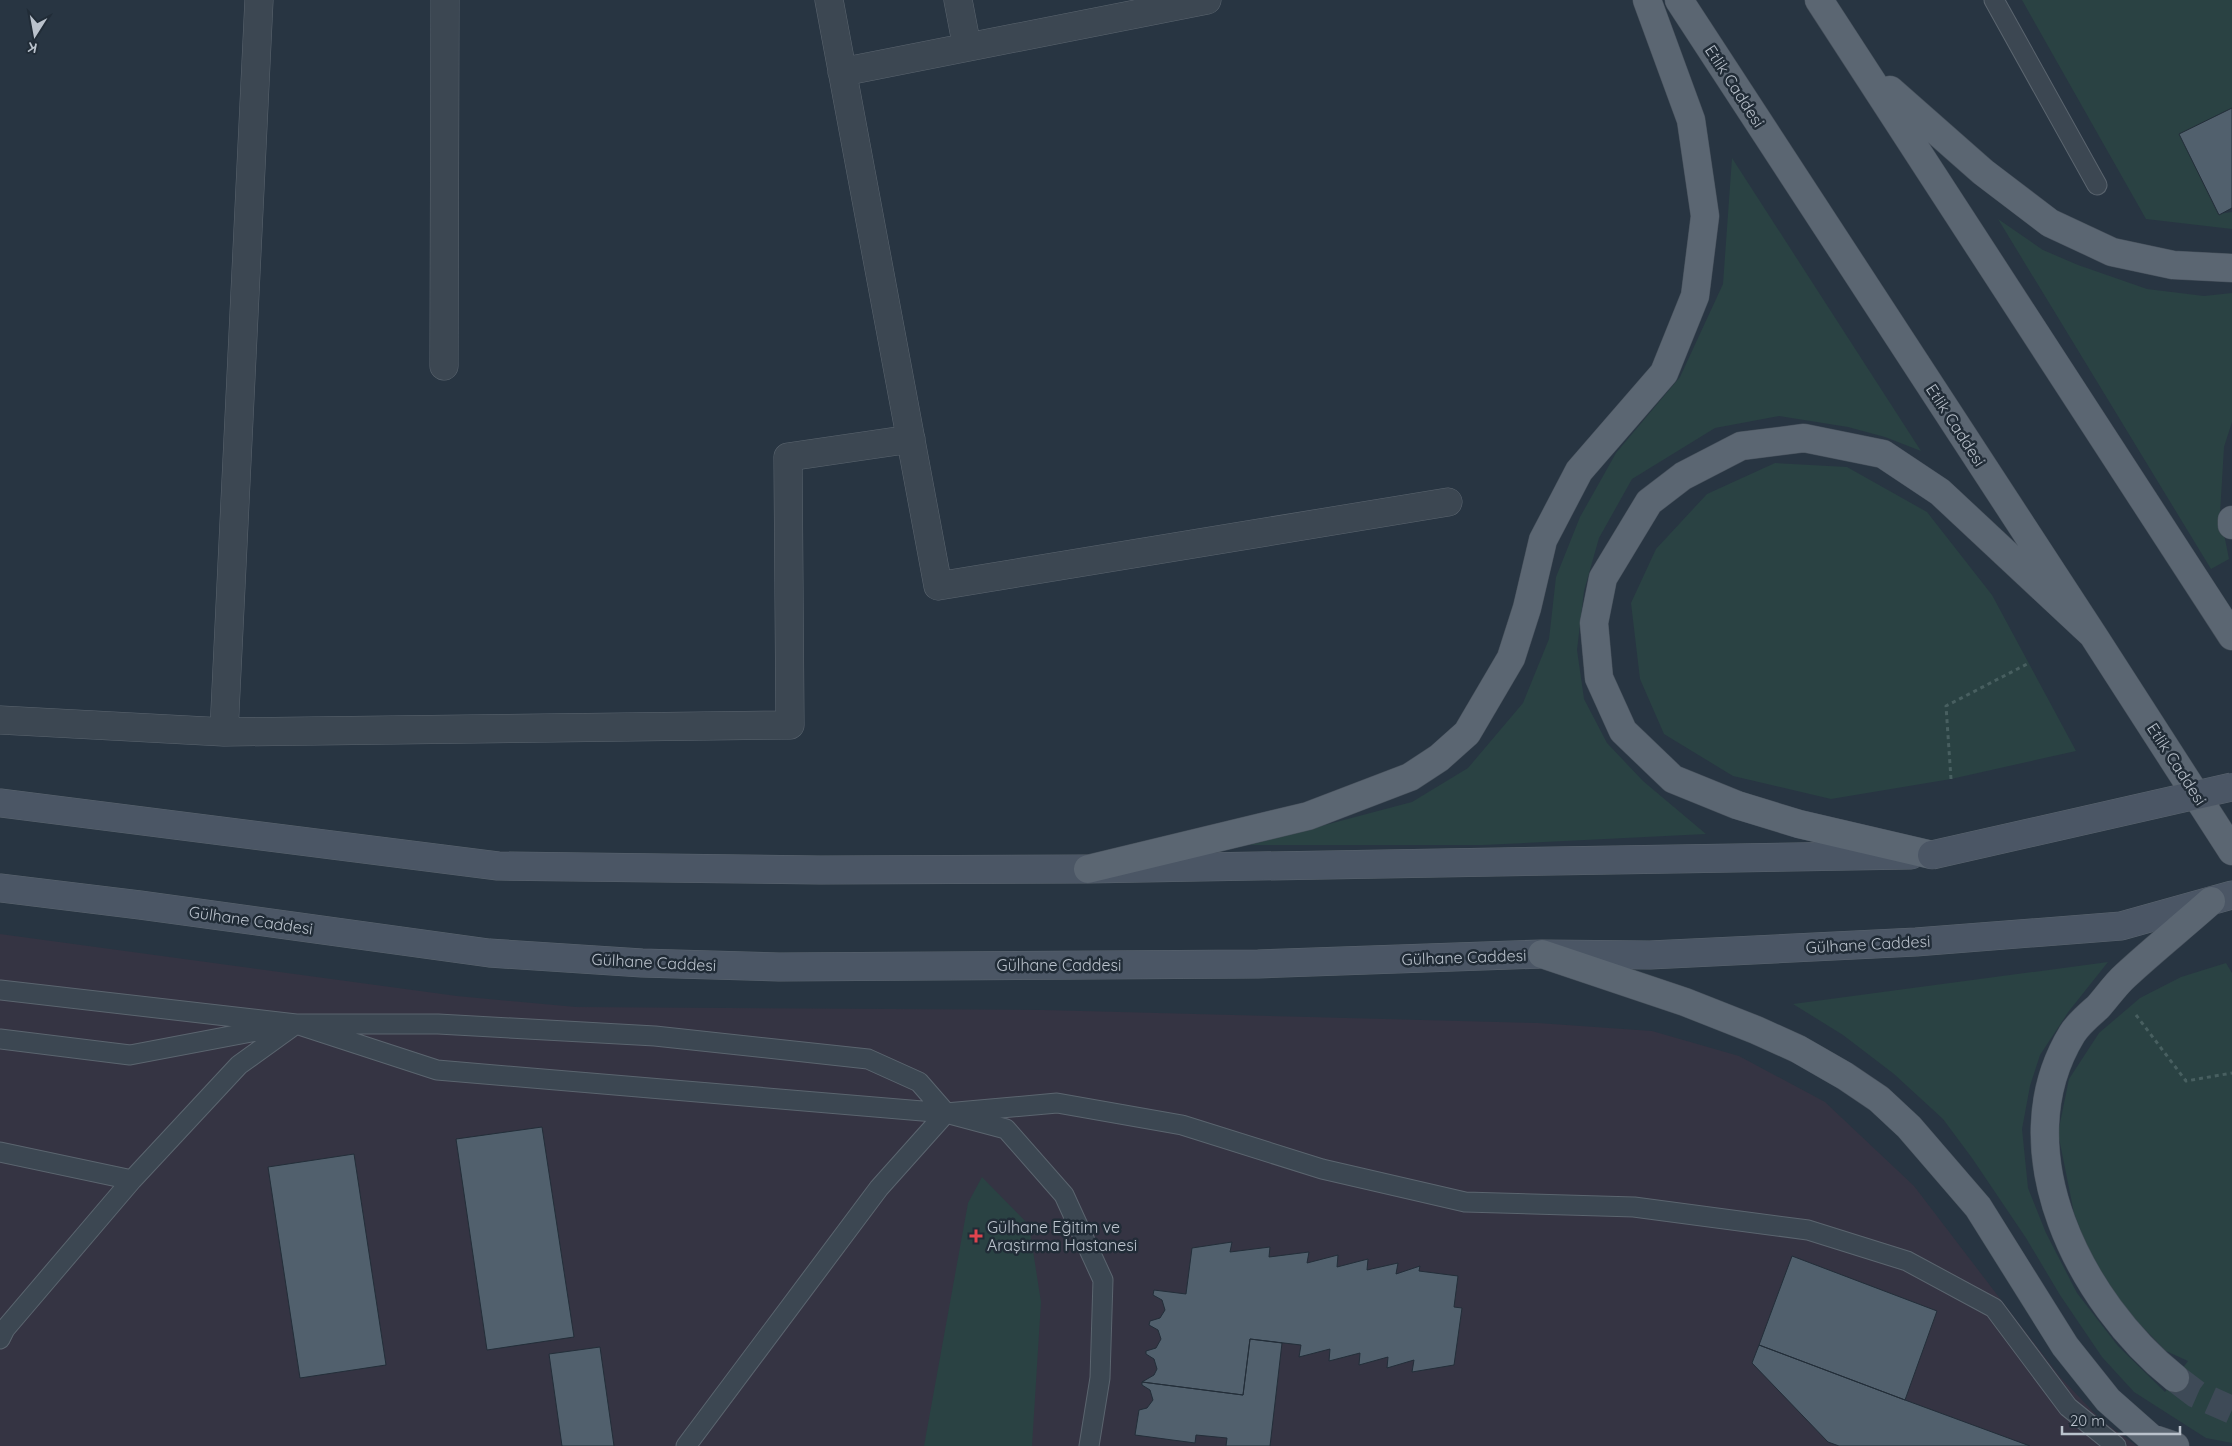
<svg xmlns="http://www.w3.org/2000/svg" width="2232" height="1446" font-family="Quicksand,sans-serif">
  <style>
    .medical { fill: #353443 }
    .green { fill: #2a4243 }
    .building { fill: #51606d; stroke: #232e39 }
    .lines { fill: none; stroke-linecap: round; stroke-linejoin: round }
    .primary-tunnel { stroke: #3e4a57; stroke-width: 28; stroke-dasharray: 28 14; stroke-linecap: butt }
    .service-casing { stroke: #5b656f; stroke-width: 21 }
    .minor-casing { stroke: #5b656f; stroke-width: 29 }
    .secondary-casing { stroke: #5b656f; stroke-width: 29 }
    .primary-casing { stroke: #46505b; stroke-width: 29 }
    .path { stroke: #485f60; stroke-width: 3; stroke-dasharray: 4 4; stroke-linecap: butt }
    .service { stroke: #3c4752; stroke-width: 19 }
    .minor { stroke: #3c4752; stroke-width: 28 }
    .secondary { stroke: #4b5665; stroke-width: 28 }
    .primary { stroke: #5b6672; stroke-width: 28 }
    .secondary-bridge-casing { stroke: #5b656f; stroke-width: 29; stroke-linecap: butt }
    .secondary-bridge { stroke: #4b5665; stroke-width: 28 }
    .health-dot { fill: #e0444e; stroke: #212c37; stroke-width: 2 }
    .labels { text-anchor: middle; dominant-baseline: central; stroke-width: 5; stroke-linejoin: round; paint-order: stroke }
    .street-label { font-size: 16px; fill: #bac2cc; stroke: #212c37 }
    .poi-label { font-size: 16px; fill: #bac2cc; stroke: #212c37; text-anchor: start }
  </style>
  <rect width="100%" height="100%" fill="#283542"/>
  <path class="medical" d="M0 934 457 996 576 1007 1044 1010 1538 1023 1652 1031 1739 1056 1825 1102 1914 1186 2060 1377 2101 1420 2137 1446H0Z"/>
  <path class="green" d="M2022 0H2232V108L2179 134 2218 214 2232 212V229L2146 219Z
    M1732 158 1921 451 1885 437 1848 427 1779 416 1715 428 1632 479 1599 538 1584 591 1577 650 1584 699 1607 743 1643 781 1706 834 1483 845H1249L1412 802 1468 768 1523 703 1549 639 1556 577 1580 517 1616 453 1680 377 1723 284Z
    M1998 219 2043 250 2078 265 2147 289 2204 296 2232 293V422L2224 447 2220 514 2229 559 2211 569Z
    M1775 463 1847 467 1927 512 1992 595 2076 751 1951 779 1831 799 1733 776 1664 734 1640 679 1631 603 1656 549 1707 494Z
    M2108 962 2069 1011 2040 1055 2030 1086 2022 1129 2028 1188 2046 1233 2077 1293 2118 1346 2165 1392 2188 1361 2166 1351 2130 1314 2093 1262 2074 1213 2058 1133 2069 1079 2099 1033 2140 998 2181 977 2226 963 2232 973V1443L2206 1438 2134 1392 2102 1357 2060 1295 2026 1238 1972 1158 1943 1119 1894 1074 1843 1035 1793 1004Z
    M982 1177 1029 1225 1041 1302 1032 1446H924L968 1203Z"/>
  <path class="building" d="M2232 108V208L2219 215 2179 134Z
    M542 1127 574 1337 487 1350 456 1139Z
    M354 1154 386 1365 300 1378 268 1167Z
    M1232 1242 1230 1252 1270 1247 1269 1257 1309 1252 1307 1263 1338 1255 1337 1267 1368 1259 1367 1270 1398 1263 1396 1274 1420 1266 1419 1271 1458 1276 1454 1307 1462 1308 1454 1365 1412 1372 1414 1360 1387 1368 1388 1357 1359 1365 1360 1353 1329 1361 1330 1349 1299 1357 1301 1345 1250 1339 1243 1395 1142 1382 1154 1375 1157 1369 1154 1359 1146 1354V1351L1156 1348 1161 1339 1158 1330 1149 1325 1150 1321 1160 1318 1165 1310 1162 1300 1153 1295 1154 1290 1186 1294 1192 1248Z
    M1792 1256 1937 1311 1905 1400 1759 1345Z
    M1250 1339 1282 1343 1270 1446H1226L1227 1438 1196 1435 1195 1443 1135 1435 1139 1410 1147 1408 1153 1400 1150 1390 1142 1385V1382L1243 1395Z
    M1759 1345 1905 1400 2030 1446H1839L1828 1442 1752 1363Z
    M600 1347 614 1446H562L549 1354Z"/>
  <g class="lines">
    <path class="primary-tunnel" d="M2175 1378 2196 1394 2232 1410"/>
    <g class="service-casing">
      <path id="service" d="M1994 0 2097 185
        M0 990 296 1024 437 1070 946 1113 1057 1103 1182 1125 1322 1169 1465 1202 1634 1207 1808 1230 1907 1261 1994 1308 2068 1407 2116 1446
        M0 1039 130 1055 278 1027
        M0 1152 132 1180
        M0 1339 5 1329 132 1180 239 1065 296 1024H438L655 1036 868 1059 919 1082 946 1113 1006 1129 1064 1195 1103 1280 1100 1378 1089 1446
        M686 1446 879 1188 946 1113"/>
    </g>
    <g class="minor-casing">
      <path id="minor" d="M829 0 938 586 1448 502
        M958 0 967 47
        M842 72 1207 0
        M444 366 445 0
        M0 720 224 732 790 725 788 457 911 439
        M224 732 259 0"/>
    </g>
    <g class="secondary-casing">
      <path id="secondary" d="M0 803 498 866 820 870 1088 869 1911 855
        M0 888 140 905 489 953 642 963 779 967 1258 964 1542 954 1650 955 1916 942 2121 926 2232 895"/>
    </g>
    <g class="primary-casing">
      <path id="primary" d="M1679 0 2093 635 2232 851
        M1819 0 2232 636
        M1890 90 1983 172 2050 223 2112 252 2173 265 2232 268
        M2232 520V525
        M1932 855 1799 824 1737 805 1673 779 1623 731 1599 678 1594 623 1603 578 1649 502 1683 476 1741 446 1804 438 1883 454 1940 492 2093 635
        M1088 869 1308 816 1410 777 1439 758 1467 733 1511 658 1527 608 1543 540 1579 471 1664 373 1695 296 1705 216 1691 120 1647 0
        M1542 954 1685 1002 1756 1030 1798 1049 1845 1076 1879 1099 1909 1127 1978 1207 2065 1346 2108 1400 2151 1438 2175 1446
        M2175 1378C2081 1303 2001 1150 2072 1034 2078 1024 2089 1015 2098 1007 2107 997 2115 985 2125 976 2153 950 2183 926 2211 901"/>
    </g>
    <path class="path" d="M1951 779 1946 706 2029 663
      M2136 1015 2186 1081 2232 1073"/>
    <use href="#service" class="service"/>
    <use href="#minor" class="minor"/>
    <use href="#secondary" class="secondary"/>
    <use href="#primary" class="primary"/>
    <g class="secondary-bridge-casing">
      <path id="secondary-bridge" d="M1932 855 2232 787"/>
    </g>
    <use href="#secondary-bridge" class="secondary-bridge"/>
  </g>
  <path class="health-dot" d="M973.5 1228.5h5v5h5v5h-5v5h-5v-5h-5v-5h5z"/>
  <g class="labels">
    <g class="street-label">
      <text transform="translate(1735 86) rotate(57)">Etlik Caddesi</text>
      <text transform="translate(1956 425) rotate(57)">Etlik Caddesi</text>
      <text transform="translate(2177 764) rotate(57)">Etlik Caddesi</text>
      <text transform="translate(251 920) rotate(8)">Gülhane Caddesi</text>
      <text transform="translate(1868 944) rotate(-3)">Gülhane Caddesi</text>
      <text transform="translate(1464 957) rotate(-2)">Gülhane Caddesi</text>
      <text transform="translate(654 962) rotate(3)">Gülhane Caddesi</text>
      <text x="1059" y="965">Gülhane Caddesi</text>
    </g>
    <g class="poi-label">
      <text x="987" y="1227">Gülhane Eğitim ve<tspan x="987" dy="18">Araştırma Hastanesi</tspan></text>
    </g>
  </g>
  <g transform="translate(35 35) rotate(191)" stroke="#212c37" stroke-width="4" paint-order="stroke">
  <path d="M0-4L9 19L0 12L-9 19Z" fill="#bac2cc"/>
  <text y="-8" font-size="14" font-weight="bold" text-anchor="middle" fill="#bac2cc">K</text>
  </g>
  <path d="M2062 1426v8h118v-8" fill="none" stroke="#bac2cc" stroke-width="2.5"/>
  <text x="2070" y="1426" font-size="15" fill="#bac2cc" stroke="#212c37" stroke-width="4" paint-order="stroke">20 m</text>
</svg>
